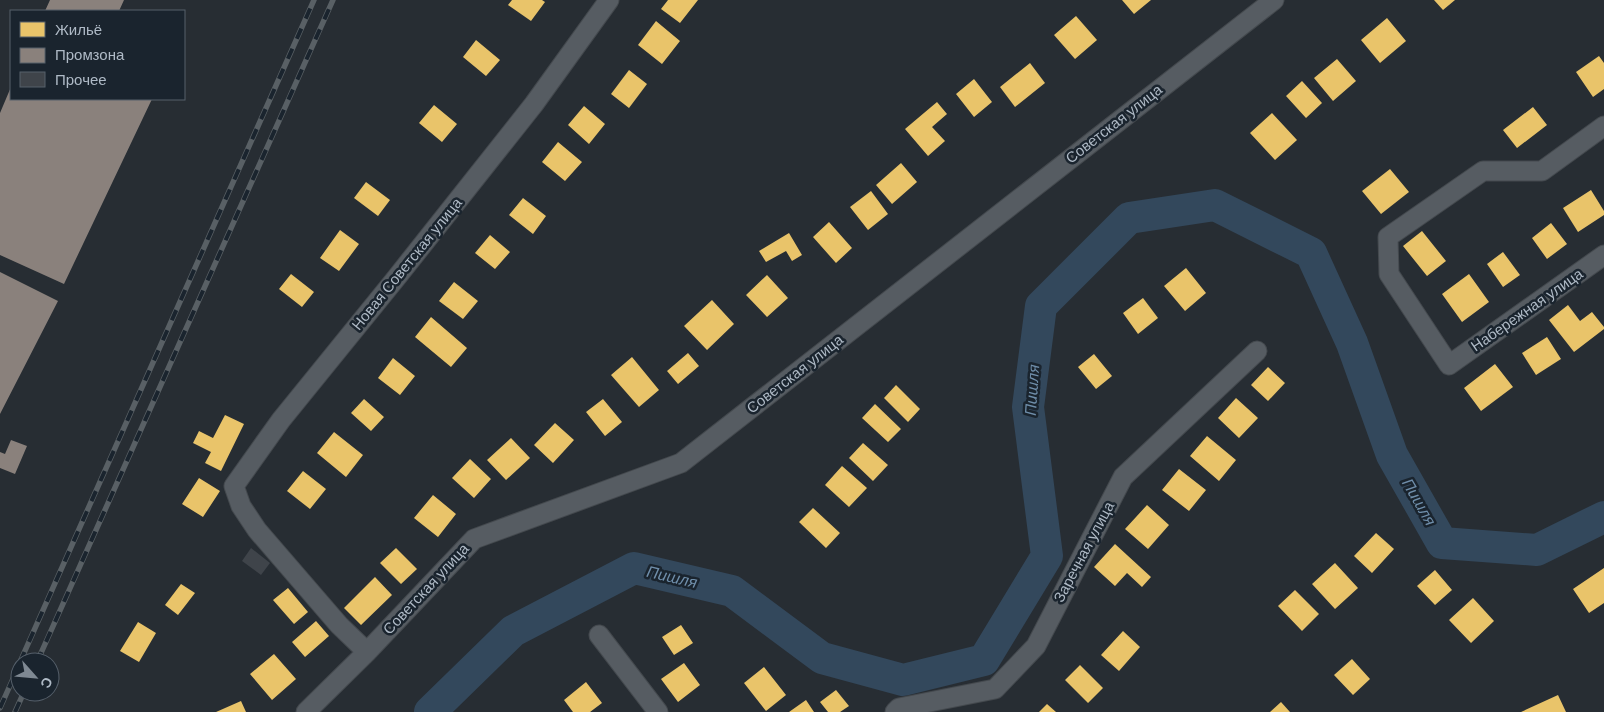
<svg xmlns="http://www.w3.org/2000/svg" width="1604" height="712" font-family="'DM Sans',sans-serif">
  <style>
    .homes { fill: #e9c46a }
    .industry { fill: #8a817c }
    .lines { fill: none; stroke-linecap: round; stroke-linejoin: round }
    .river { stroke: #33485c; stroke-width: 32 }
    .building { fill: #3f444a }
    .minor-casing { stroke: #44494e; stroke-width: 21 }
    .minor { stroke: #565c62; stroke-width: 19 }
    .rail-casing { stroke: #596065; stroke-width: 5.5 }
    .rail { stroke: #1a242e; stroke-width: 4; stroke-dasharray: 11; stroke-linecap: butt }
    .labels { text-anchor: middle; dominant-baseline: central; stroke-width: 5; stroke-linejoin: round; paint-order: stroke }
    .street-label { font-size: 15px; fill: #afbac6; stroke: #1a242e }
    .water-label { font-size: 16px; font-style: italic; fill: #6f8eaa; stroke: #1a242e }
  </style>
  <rect width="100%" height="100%" fill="#272d33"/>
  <path class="homes" d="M512 0H542L545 2 531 21 508 5Z
    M668 0H698L680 23 661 9Z
    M1122 0H1151L1134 14Z
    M1434 0H1455L1443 10Z
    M1076 16 1097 40 1075 59 1054 35Z
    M1387 18 1406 41 1380 63 1361 40Z
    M656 21 680 41 662 64 638 45Z
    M476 40 500 60 486 76 463 57Z
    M1599 56 1604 63V89L1593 97 1576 72Z
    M1337 59 1356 81 1333 101 1314 78Z
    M1030 63 1045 83 1015 107 1000 87Z
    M629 70 647 84 629 108 611 94Z
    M974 79 992 102 974 117 956 94Z
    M1302 81 1322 103 1306 118 1286 96Z
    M937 102 947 114 932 127 945 141 928 156 905 129Z
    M434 105 457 124 442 142 419 123Z
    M584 106 605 124 589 144 568 125Z
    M1533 107 1547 125 1517 148 1503 130Z
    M1272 113 1297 140 1275 160 1250 133Z
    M558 142 582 162 565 181 542 162Z
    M901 163 917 182 892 204 876 185Z
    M1390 169 1409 192 1381 214 1362 191Z
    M366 182 390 200 378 216 354 198Z
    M1591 190 1604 211V215L1578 232 1563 208Z
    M871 191 888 214 868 230 850 207Z
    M523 198 546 216 533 234 509 215Z
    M829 222 852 248 836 263 813 237Z
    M1551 223 1567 244 1547 259 1532 238Z
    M340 230 359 244 339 271 320 258Z
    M1422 231 1446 261 1427 276 1403 246Z
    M789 233 802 255 792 261 786 251 766 262 759 251Z
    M490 235 510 252 495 269 475 253Z
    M1503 252 1520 275 1503 287 1487 264Z
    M1186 268 1206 293 1185 311 1164 286Z
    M291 274 314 292 302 307 279 289Z
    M1469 274 1489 302 1462 322 1442 294Z
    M767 275 788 298 767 317 746 295Z
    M454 282 478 301 463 319 439 301Z
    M1143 298 1158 318 1138 334 1123 313Z
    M712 300 734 324 707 350 684 326Z
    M1568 305 1580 321 1592 312 1604 327V329L1574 352 1549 320Z
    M431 317 467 348 451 367 415 337Z
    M1547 337 1561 359 1536 375 1522 353Z
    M688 353 699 366 678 384 667 371Z
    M1094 354 1112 376 1096 389 1078 367Z
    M632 357 659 390 639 407 611 375Z
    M393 358 415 376 400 395 378 378Z
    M1495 364 1513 387 1481 411 1464 388Z
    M1268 367 1285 383 1268 401 1251 385Z
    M896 385 920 409 908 422 884 398Z
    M1236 398 1258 418 1239 438 1218 418Z
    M364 399 384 417 371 431 351 413Z
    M603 399 622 422 605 436 586 412Z
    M875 404 901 429 888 442 862 418Z
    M225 415 244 424 221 471 205 463 211 452 193 443 199 431 213 438Z
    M555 423 574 440 553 463 534 445Z
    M334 432 363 455 346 477 317 453Z
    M1207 436 1236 460 1219 481 1190 456Z
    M511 438 530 458 506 480 487 460Z
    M863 443 888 465 873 481 849 458Z
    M470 459 491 479 474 498 452 478Z
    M842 466 867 488 849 507 825 485Z
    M1179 469 1206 490 1189 511 1162 490Z
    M303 471 326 489 310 509 287 491Z
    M199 478 220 491 203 517 182 504Z
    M433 495 456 514 438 537 414 518Z
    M1147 505 1169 525 1148 549 1125 529Z
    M813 508 840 533 826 548 799 522Z
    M1376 533 1394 549 1372 573 1354 556Z
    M1115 544 1151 577 1142 587 1127 573 1115 586 1094 567Z
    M396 548 417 569 401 584 380 563Z
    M1335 563 1358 588 1335 609 1312 584Z
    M1604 568V603L1589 613 1573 589Z
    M1435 570 1452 590 1435 605 1417 586Z
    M375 577 392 595 361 625 344 608Z
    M181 584 195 593 178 615 165 605Z
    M288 588 308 612 294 624 273 600Z
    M1295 590 1319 614 1302 631 1278 606Z
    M1473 598 1494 621 1471 643 1449 620Z
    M316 621 329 636 305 657 292 642Z
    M138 622 156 633 139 662 120 651Z
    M681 625 693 643 674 655 662 637Z
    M1123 631 1140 647 1119 671 1101 655Z
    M274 654 296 679 272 700 250 674Z
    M1352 659 1370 679 1353 695 1334 675Z
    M684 663 700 685 678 702 661 679Z
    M1080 665 1103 688 1088 703 1065 680Z
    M764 667 786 695 766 711 744 683Z
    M586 682 602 703 590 712H573L564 700Z
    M836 690 849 706 840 712H828L820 702Z
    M1558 695 1566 712H1521Z
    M806 700 814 712H789Z
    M241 701 246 712H216Z
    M1281 702 1290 712H1270Z
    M1047 704 1056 712H1039Z"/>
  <path class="industry" d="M50 0H124L119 11H45Z
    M11 87V99H152L64 284 0 255V113Z
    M0 272 58 301 0 414Z
    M11 440 27 446 15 474 0 468V452L5 454Z"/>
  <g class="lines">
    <path class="river" d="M430 712 513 631 634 568 732 591 822 658 903 680 984 660 1047 556 1028 407 1041 306 1129 218 1215 205 1311 253 1352 343 1392 455 1442 543 1537 550 1604 517"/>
  </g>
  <path class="building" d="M251 548 270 563 261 575 242 561Z"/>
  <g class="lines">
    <g class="minor-casing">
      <path id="minor" d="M1604 126 1542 171H1483L1388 237 1389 274 1449 365 1604 255
        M599 635 658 712
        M367 652 339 625 257 530 241 506 234 486 281 420 397 277 534 104 609 0
        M306 712 367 652 474 539 681 463 1274 0
        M895 712 899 708 995 689 1036 646 1123 477 1257 351"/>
    </g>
    <use href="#minor" class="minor"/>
    <g class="rail-casing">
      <path id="rail" d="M20 662 314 0
        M37 662 333 0
        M0 708 20 663
        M15 712 24 692"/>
    </g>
    <use href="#rail" class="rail"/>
  </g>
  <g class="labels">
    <g class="street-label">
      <text transform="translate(1114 124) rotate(-38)">Советская улица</text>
      <text transform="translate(407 264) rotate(-51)">Новая Советская улица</text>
      <text transform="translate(1527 310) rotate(-35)">Набережная улица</text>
      <text transform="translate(795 374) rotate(-38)">Советская улица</text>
      <text transform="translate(1084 552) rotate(-62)">Заречная улица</text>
      <text transform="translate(426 589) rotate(-47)">Советская улица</text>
    </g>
    <g class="water-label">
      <text transform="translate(1032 390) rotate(-86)">Пишля</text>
      <text transform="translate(1419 502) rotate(60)">Пишля</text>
      <text transform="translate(672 577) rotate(13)">Пишля</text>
    </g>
  </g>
  <rect x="10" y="10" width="175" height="90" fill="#1a242e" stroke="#56606b"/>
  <rect x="20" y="22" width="25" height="15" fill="#e9c46a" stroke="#56606b"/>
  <text x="55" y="35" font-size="15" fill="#afbac6">Жильё</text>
  <rect x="20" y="48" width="25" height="15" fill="#8a817c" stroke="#56606b"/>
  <text x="55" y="60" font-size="15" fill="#afbac6">Промзона</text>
  <rect x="20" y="72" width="25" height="15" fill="#3f444a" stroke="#56606b"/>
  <text x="55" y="85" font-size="15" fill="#afbac6">Прочее</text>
  <g transform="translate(35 677) rotate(117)"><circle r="24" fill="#1a242e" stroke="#56606b"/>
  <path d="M0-4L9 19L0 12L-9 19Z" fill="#7f8993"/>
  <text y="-8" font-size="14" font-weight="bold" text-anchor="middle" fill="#afbac6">С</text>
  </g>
</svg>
